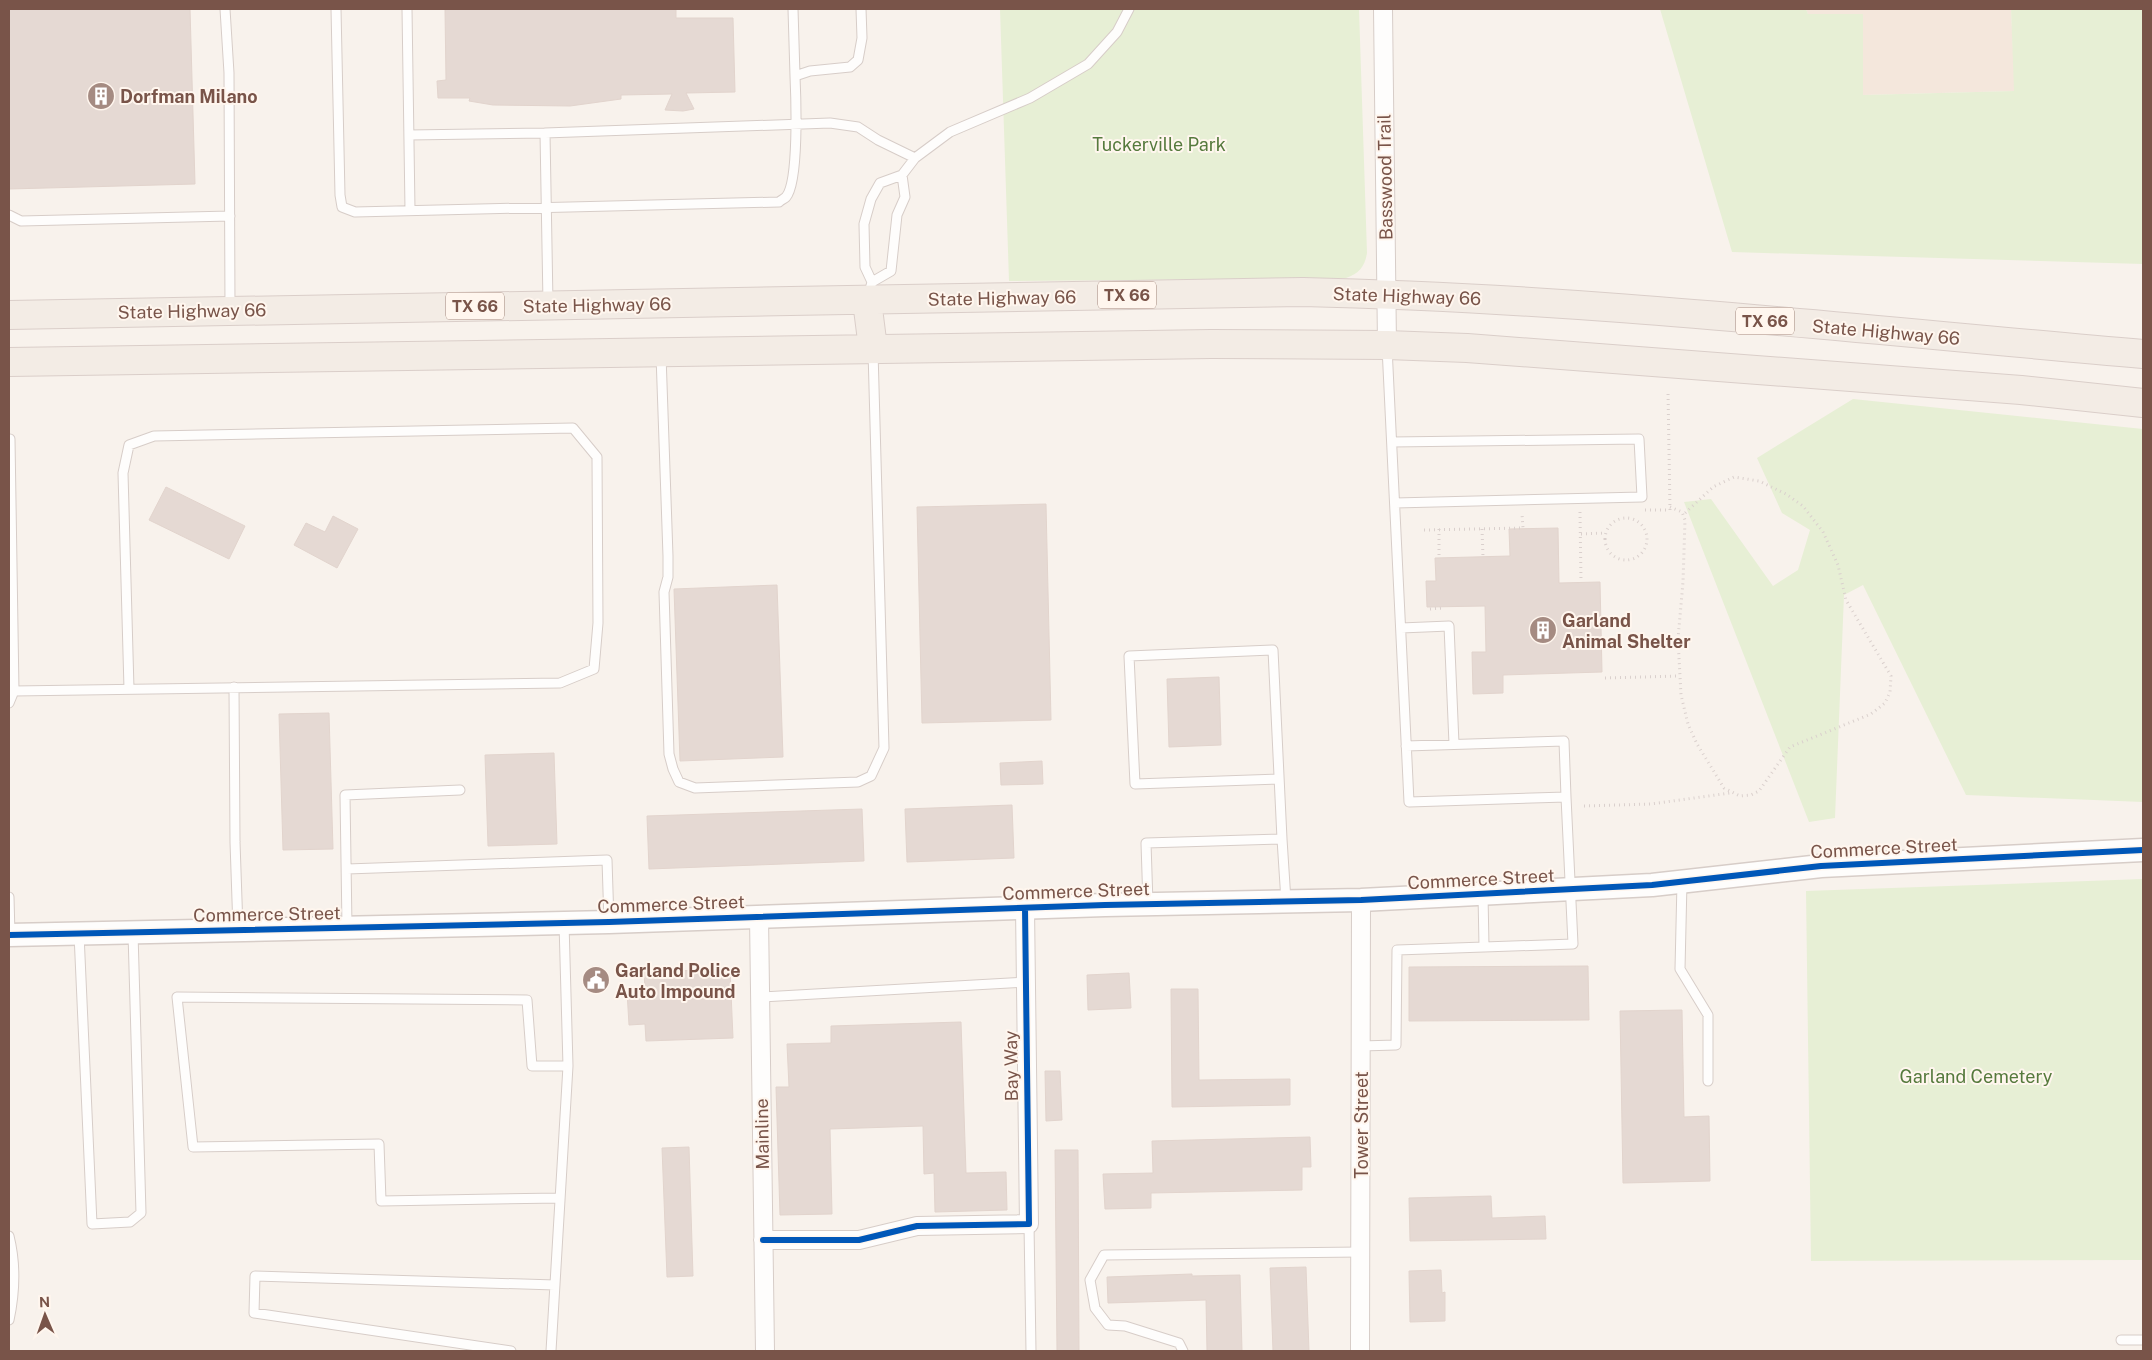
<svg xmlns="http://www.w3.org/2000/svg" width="2152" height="1360" font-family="'Public Sans',sans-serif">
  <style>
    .residential { fill: #f4e7dc }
    .green { fill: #e7efd5 }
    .building { fill: #e5d9d3; stroke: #e2d4cd }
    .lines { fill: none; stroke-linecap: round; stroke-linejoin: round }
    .service-casing { stroke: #d7cdc8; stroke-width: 11 }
    .minor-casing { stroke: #d7cdc8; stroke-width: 20 }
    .tertiary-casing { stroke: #d7cdc8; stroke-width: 25 }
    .primary-casing { stroke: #dacec9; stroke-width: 30 }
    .path { stroke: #dad0cd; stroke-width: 3; stroke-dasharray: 1 4; stroke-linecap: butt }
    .service { stroke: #fefdfc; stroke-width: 9 }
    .minor { stroke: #fefdfc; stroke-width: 18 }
    .tertiary { stroke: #fefdfc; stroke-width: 22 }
    .primary { stroke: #f3ece5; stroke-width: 28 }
    .cycleway-casing { stroke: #fff6ee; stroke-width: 9 }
    .cycleway { stroke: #0057b8; stroke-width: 6 }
    .labels { text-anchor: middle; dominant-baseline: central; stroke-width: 4; stroke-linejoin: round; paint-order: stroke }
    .shield { fill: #fff6ee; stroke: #a1857a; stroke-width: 1 }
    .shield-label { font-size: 16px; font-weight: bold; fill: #795449 }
    .poi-label { font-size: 18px; font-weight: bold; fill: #795449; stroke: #fff6ee; text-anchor: start }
    .park-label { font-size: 18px; fill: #567a3d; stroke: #fff6ee }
    .street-label { font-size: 18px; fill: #795449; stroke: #fff6ee }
  </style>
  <rect width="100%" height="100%" fill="#f8f2ec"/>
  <path class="residential" d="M1806 9H2011L2015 91 1862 95 1863 14H1808Z"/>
  <path class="green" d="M1000 9H1359L1367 253C1365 266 1359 274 1346 278L1009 281Z
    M1660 9H1806L1808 14H1863V95L2014 91 2011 9H2143V264L1732 252Z
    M1853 399 2143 429V802L1966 795 1863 585 1844 595 1835 818 1809 822 1684 502 1711 499 1773 586 1798 570 1810 530 1782 513 1757 458Z
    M2143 879V1260L1811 1261 1806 891Z"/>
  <path class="building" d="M9 9H190L195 184 9 189Z
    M445 9H676V18H733L735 92 686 93 694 109 683 111 665 110 672 94 621 95V99L570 106 493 105 469 101 470 98H438L437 81 446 80Z
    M166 487 245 526 229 559 149 520Z
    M1046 504 1051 720 922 723 917 507Z
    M333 516 358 529 337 568 294 545 306 523 325 532Z
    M1558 528 1559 583 1600 582 1602 672 1503 675V693L1473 694 1472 652H1486L1485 606 1427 607 1426 581H1436L1435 558 1510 556 1509 529Z
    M777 585 783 757 680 761 674 589Z
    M1219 677 1221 745 1169 747 1167 679Z
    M329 713 333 849 283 850 279 714Z
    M554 753 557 844 488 846 485 755Z
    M1042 761 1043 784 1001 785 1000 763Z
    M1012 805 1014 858 907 862 905 809Z
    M862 809 864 861 649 869 647 816Z
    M1588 966 1589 1020 1409 1021V967Z
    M730 969 733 1038 646 1041 645 1024 629 1025 627 991 645 990 644 972Z
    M1129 973 1131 1008 1088 1010 1087 975Z
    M1171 989H1198L1199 1080 1290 1079V1105L1172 1107Z
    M1682 1010 1684 1117 1709 1116 1710 1181 1623 1183 1620 1011Z
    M961 1022 966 1173 1006 1172 1007 1210 935 1212 934 1173 924 1174 923 1126 830 1129 832 1214 780 1215 776 1087H789L787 1044 831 1043V1026Z
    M1045 1071H1060L1062 1120 1046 1121Z
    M1310 1137 1311 1167H1302V1190L1151 1193V1208L1105 1209 1103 1174 1153 1173 1152 1141Z
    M689 1147 693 1276 667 1277 662 1148Z
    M1055 1150H1078L1079 1351H1057Z
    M1491 1196 1492 1218 1545 1216 1546 1239 1410 1241 1409 1198Z
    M1306 1267 1309 1351H1273L1270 1268Z
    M1441 1270 1442 1293 1445 1292V1321L1410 1322 1409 1271Z
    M1192 1274V1276L1240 1275 1242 1351H1207L1206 1300 1108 1303 1107 1277Z"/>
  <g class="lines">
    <g class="service-casing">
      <path id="service" d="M225 9 229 73 230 308
        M336 9 340 195 342 207 355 212 779 202C781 200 784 199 786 197 799 182 796 98 795 76L810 71 850 67 858 60 862 38 861 9
        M407 9 410 210
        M793 9 795 76
        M409 135 545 133
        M915 158 950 132 1030 98 1088 64 1117 32 1129 9
        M9 215 21 221 230 216
        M872 282 891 271 897 215 905 197 902 175
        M548 303 545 133 830 123 858 127 878 140 915 158 902 175 880 183 871 199 864 224 865 267 872 282 868 297
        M1387 347 1409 802 1566 797 1573 944 1484 947 1483 894
        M661 355 668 556V577L664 592 669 754 673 769 679 782 695 788 858 782 871 776 884 748 873 351
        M9 439H10L14 691 9 703
        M1392 442 1639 439 1642 497 1395 503
        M1401 628 1449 626 1454 744
        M234 687 235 842 238 929
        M14 691 560 683 594 669 598 623 597 457 573 428 154 436 129 445 123 473 129 689
        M1406 746 1564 741 1566 797
        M1279 779 1135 784 1129 656 1273 650 1282 839
        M347 869 607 860 609 922
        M1682 882 1680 969 1708 1015V1081
        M9 897 10 935
        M1148 904 1146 843 1282 839 1286 901
        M347 927 345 795 460 790
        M79 934 92 1224 130 1222 141 1213 133 933
        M760 997 1025 982
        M1361 1046 1396 1045 1397 950 1484 947
        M560 1198 381 1201 379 1144 193 1147 177 997 527 1000 532 1066H568
        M1029 1224 1031 1351
        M9 1236C16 1264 15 1292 9 1320
        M2121 1340H2143
        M511 1351 254 1313 255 1276 555 1285
        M551 1351 568 1066 564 923
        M1183 1351 1179 1343 1125 1326 1108 1325 1095 1308 1090 1280 1104 1255 1361 1252"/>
    </g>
    <g class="minor-casing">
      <path id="minor" d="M1383 9 1387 345
        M759 917 765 1351
        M763 1240H859L917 1226 1029 1224 1025 908
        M1360 1351 1361 900"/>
    </g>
    <g class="tertiary-casing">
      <path id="tertiary" d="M9 935 609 922 1105 905 1361 900 1652 885 1821 866 2143 850"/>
    </g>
    <g class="primary-casing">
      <path id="primary" d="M867 301 873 348
        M9 315 1303 292C1584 298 1863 330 2143 354
        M9 362 1211 344 1387 345 1467 348 2021 390 2143 403"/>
    </g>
    <path class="path" d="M1670 507 1682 512 1685 520 1683 582 1678 639 1681 695 1688 724 1697 744 1724 788 1740 796 1751 795 1759 791 1790 747 1871 714 1885 703 1890 692 1891 676 1846 600 1838 565 1823 532 1803 506 1786 494 1759 481 1734 477 1713 487 1684 514
      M1645 510H1670L1668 392
      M1580 512 1581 582
      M1605 539a21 21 0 1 1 42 0a21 21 0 1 1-42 0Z
      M1439 529V558
      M1482 529 1483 557
      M1424 530 1523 528 1522 514
      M1581 534 1605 533
      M1430 609 1443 608
      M1605 678 1679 676
      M1584 806 1651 804 1730 793"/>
    <use href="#service" class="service"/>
    <use href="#minor" class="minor"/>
    <use href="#tertiary" class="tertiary"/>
    <use href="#primary" class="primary"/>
    <g class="cycleway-casing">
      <path id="cycleway" d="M9 935 609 922 1105 905 1361 900 1652 885 1821 866 2143 850
        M763 1240H859L917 1226 1029 1224 1025 908"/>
    </g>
    <use href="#cycleway" class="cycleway"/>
  </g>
  <defs>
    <g id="building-disc" transform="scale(1.4375)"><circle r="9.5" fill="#a58b82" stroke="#fff6ee"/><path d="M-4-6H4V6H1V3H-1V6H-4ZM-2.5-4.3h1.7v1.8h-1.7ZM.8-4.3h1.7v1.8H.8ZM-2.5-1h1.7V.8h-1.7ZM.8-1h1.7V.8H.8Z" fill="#fff"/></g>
    <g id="civic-disc" transform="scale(1.4375)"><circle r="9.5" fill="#a58b82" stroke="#fff6ee"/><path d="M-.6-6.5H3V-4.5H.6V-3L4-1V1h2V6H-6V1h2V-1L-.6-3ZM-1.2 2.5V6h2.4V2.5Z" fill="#fff"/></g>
  </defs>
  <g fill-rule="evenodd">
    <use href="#building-disc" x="101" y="96"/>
    <use href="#building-disc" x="1543" y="630"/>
    <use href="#civic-disc" x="596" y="980"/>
  </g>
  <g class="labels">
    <g class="shield">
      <rect x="1098" y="281.5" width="58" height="27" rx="4"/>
      <rect x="446" y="292.5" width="58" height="27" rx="4"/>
      <rect x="1736" y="307.5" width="58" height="27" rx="4"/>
    </g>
    <g class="shield-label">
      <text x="1127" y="295">TX 66</text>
      <text x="475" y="306">TX 66</text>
      <text x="1765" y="321">TX 66</text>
    </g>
    <g class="poi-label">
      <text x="120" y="96">Dorfman Milano</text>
      <text x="1562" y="620">Garland<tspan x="1562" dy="21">Animal Shelter</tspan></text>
      <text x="615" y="970">Garland Police<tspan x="615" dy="21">Auto Impound</tspan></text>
    </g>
    <g class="park-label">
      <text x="1159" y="144">Tuckerville Park</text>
      <text x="1976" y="1076">Garland Cemetery</text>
    </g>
    <g class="street-label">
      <text transform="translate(1385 177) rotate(-91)">Basswood Trail</text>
      <text transform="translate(1407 296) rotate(2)">State Highway 66</text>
      <text transform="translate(1002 298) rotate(-1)">State Highway 66</text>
      <text transform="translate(597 305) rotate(-1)">State Highway 66</text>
      <text transform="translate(192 311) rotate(-1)">State Highway 66</text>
      <text transform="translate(1886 332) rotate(5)">State Highway 66</text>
      <text transform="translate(1884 848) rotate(-3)">Commerce Street</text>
      <text transform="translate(1481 879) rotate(-3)">Commerce Street</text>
      <text transform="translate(1076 891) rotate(-2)">Commerce Street</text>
      <text transform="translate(671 904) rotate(-2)">Commerce Street</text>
      <text transform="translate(267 914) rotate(-1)">Commerce Street</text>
      <text transform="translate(1011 1066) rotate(-91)">Bay Way</text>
      <text transform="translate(1361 1125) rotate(-90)">Tower Street</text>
      <text transform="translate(762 1134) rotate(-91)">Mainline</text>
    </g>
  </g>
  <rect width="2152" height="1360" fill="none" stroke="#795449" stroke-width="20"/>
  <g transform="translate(45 1315) rotate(358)" stroke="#fff6ee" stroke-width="4" paint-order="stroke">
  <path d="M0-4L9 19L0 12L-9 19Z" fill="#795449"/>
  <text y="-8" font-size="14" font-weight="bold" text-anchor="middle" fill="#795449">N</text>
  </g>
</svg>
